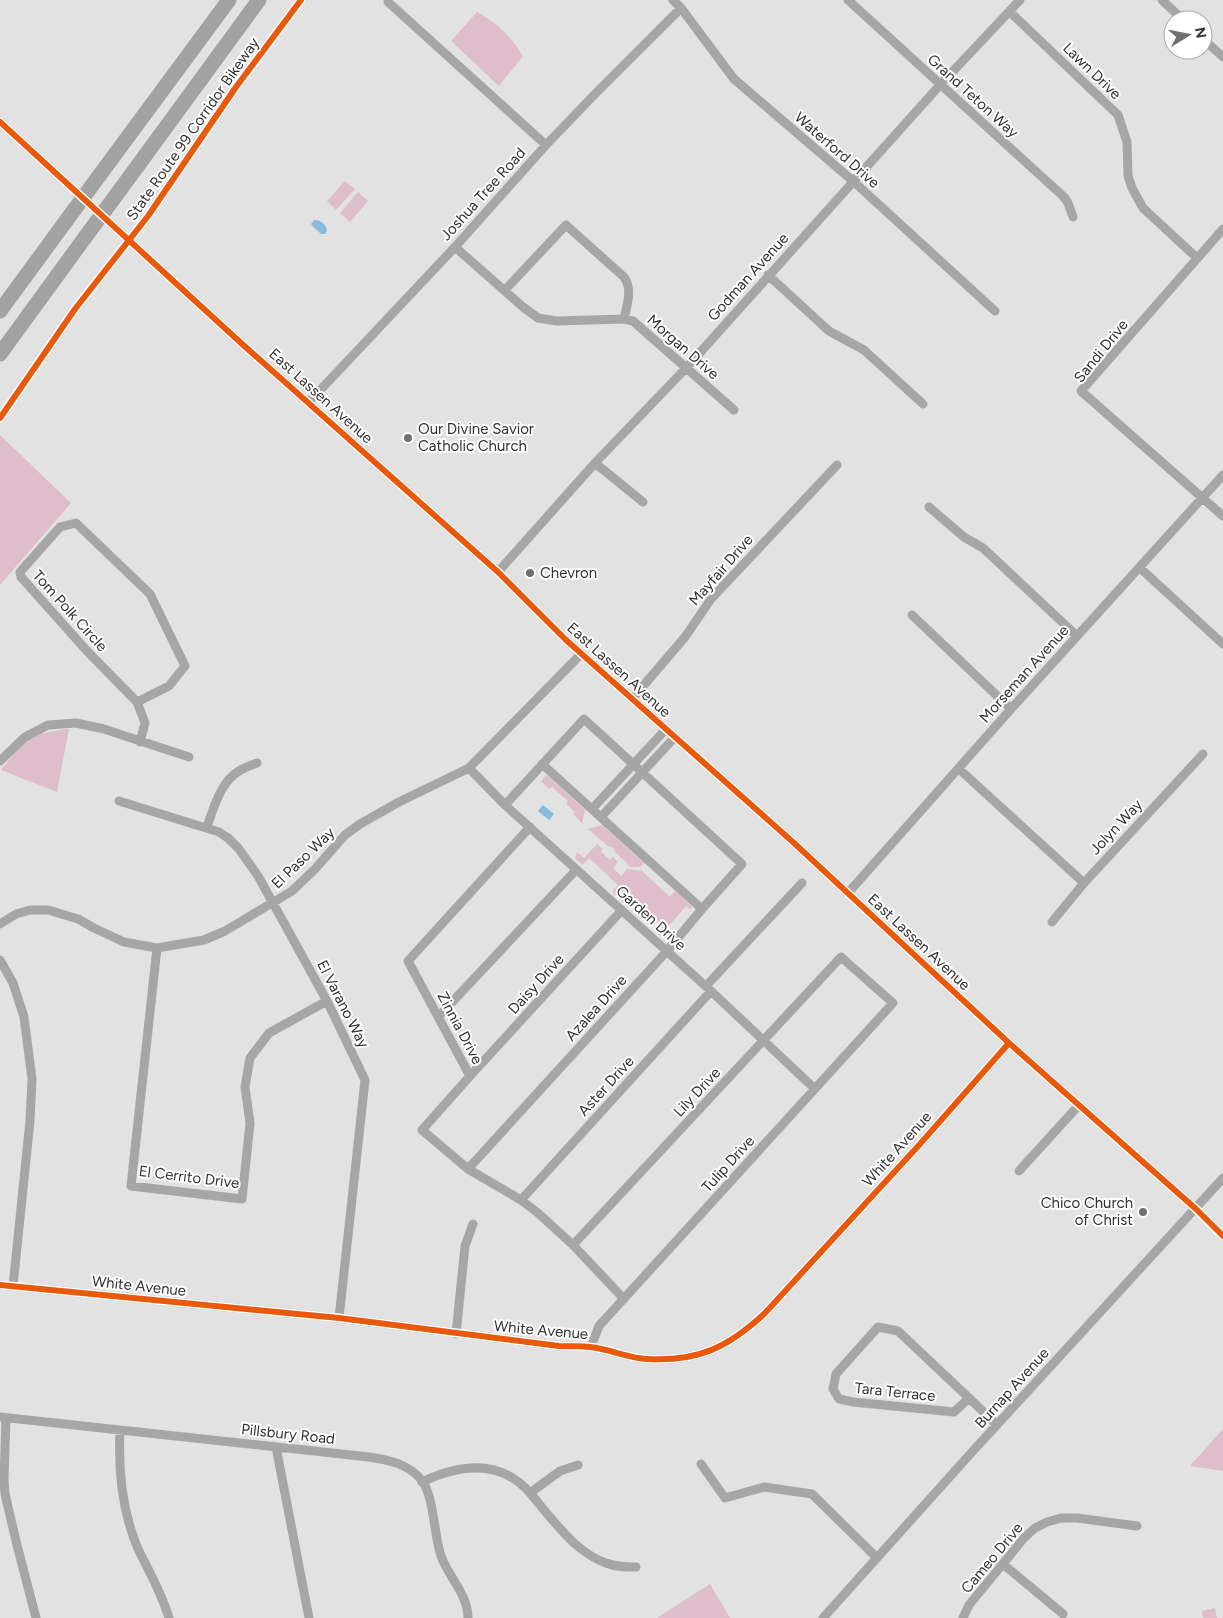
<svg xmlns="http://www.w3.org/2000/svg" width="1223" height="1618" font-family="Figtree,sans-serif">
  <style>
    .green { fill: #debeca }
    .water { fill: #87bbdc }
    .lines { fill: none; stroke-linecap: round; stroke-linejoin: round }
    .street { stroke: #a6a6a6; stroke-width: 9 }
    .highway { stroke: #a2a2a3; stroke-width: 15 }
    .highway-bridge { stroke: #a2a2a3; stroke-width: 15 }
    .cycleway-casing { stroke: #fff; stroke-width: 9 }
    .cycleway { stroke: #e8590c; stroke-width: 6 }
    .poi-dot { fill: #707071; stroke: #fff; stroke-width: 2 }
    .labels { text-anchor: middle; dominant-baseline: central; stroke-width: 4; stroke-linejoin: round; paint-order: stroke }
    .street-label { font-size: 15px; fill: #333233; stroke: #fff }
    .poi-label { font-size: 15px; fill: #333233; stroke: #fff; text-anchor: start }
  </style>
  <rect width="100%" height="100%" fill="#e2e2e3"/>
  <path class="green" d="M477 12C498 24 511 36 523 56L499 86 451 41Z
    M345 181 355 189 336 210 327 201Z
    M358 192 368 201 350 222 340 213Z
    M0 435 71 503 0 585Z
    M65 729H69L57 792 1 770 24 741 40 734Z
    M547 775 585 810 582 823 573 814 575 812 566 804 568 801 552 787 549 789 541 781Z
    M602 825 644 863 640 867H631L614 851 615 850 610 846 609 847 588 829Z
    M597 844 603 849 601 852 610 860 613 857 618 862 613 868 621 876 627 869 642 871 670 897 675 891 692 907 690 909 686 906 660 936 658 933 663 926 636 902 630 908 612 892 618 885 589 858 582 865 575 858 577 852 584 858Z
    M1223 1429V1471L1190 1466Z
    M710 1584 730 1618H657Z
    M1215 1608 1217 1618H1203L1202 1611Z"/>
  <path class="water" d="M314 220C321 220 326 224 327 231L325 234H321C318 231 313 227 311 224Z
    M543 805 554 814 549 820 538 811Z"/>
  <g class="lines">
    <path class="street" d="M673 0 681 8 734 79 853 181 995 311
      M848 0 1064 197 1068 203 1073 217
      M1162 0 1183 20
      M388 2 546 145
      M1010 12 1118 115 1127 142 1128 176 1132 188 1143 208 1197 258
      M1203 39 1223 57
      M0 122 241 343 498 572 566 640 794 843 1009 1043 1196 1209 1223 1236
      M1223 229 1081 391 1223 516
      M455 247 523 307 538 318 557 321 624 319 633 321 734 410
      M768 275 829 331 864 350 923 404
      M505 290 566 225 624 277C633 290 627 304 624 319
      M309 402 455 247 546 145 596 93 681 8
      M595 463 643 502
      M929 507 964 537 983 548 1077 636
      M1140 568 1223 644
      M498 572 595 463 687 367 940 85 1020 0
      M912 615 1011 709
      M632 699 685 637 711 599 837 465
      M137 702 169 686 185 666 150 594 76 523 60 527 20 572 21 577 87 651 137 702 145 723 140 742
      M0 761 25 737 48 725 76 723 104 729 189 757
      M542 764 702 909
      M469 768 505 805 711 991 815 1089
      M959 769 1084 883
      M119 801 219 832 228 838 239 849 258 876 327 1001 365 1080 339 1318
      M592 809 666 729
      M601 817 675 737
      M207 827C213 809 221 781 239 771 245 767 252 765 257 763
      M530 827 408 961 470 1076 422 1130 468 1169 521 1200 538 1213 573 1245 624 1299
      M848 893 1011 709 1223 475
      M1052 922 1084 883 1203 754
      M0 924 16 914 30 910H48L78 919 94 928 124 942 157 948 204 940 225 931 292 891 315 869 345 835 360 824 399 802 469 768 581 654
      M157 948 131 1186 242 1199 250 1123 245 1087 250 1058 269 1033 327 1001
      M0 960 13 983 24 1017 32 1079 30 1121 13 1286
      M706 986 802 883
      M439 1016 576 870
      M470 1076 622 910
      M468 1169 667 951 702 909 742 864 584 719 505 805
      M1019 1171 1079 1105
      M521 1200 711 991
      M573 1245 841 957 893 1003 599 1326 591 1347
      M0 1285 339 1318 559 1346C570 1346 580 1346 590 1347 610 1349 628 1358 647 1359 698 1362 729 1347 765 1313L920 1144 1009 1043
      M878 1327 898 1331 969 1398 954 1412 853 1402 839 1399 833 1389 836 1374Z
      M456 1334 465 1246 473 1224
      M969 1398 997 1425
      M0 1417 369 1457C389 1460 410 1464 423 1482 434 1499 434 1535 441 1556 449 1578 468 1594 468 1618
      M6 1418 4 1479 5 1494 17 1545 36 1618
      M120 1430C118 1472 122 1513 139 1551 150 1573 162 1594 169 1618
      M276 1447 309 1618
      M701 1464 725 1498 764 1487 812 1494 876 1557
      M422 1482C460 1464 501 1459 531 1494 545 1511 558 1528 574 1543 583 1551 594 1559 606 1563 616 1567 626 1567 636 1567
      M530 1493 560 1471 578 1465
      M1003 1564 1063 1614
      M823 1618 972 1452 1223 1178
      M963 1618 969 1605 1024 1538 1035 1528 1047 1522 1061 1518H1077L1137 1526"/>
    <path class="highway" d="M99 176 229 0
      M120 190 259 0
      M0 311 66 221
      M0 354 86 236"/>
    <path class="highway-bridge" d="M66 221 99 176
      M86 236 120 190"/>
    <g class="cycleway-casing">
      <path id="cycleway" d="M0 122 241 343 498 572 566 640 794 843 1009 1043 1196 1209 1223 1236
        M0 418 75 309 148 216 236 87 301 0
        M0 1285 339 1318 559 1346C570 1346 580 1346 590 1347 610 1349 628 1358 647 1359 698 1362 729 1347 765 1313L920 1144 1009 1043"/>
    </g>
    <use href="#cycleway" class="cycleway"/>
  </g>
  <g class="poi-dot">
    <circle cx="408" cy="438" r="5"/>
    <circle cx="530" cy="573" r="5"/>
    <circle cx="1143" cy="1212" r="5"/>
  </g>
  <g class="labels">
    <g class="street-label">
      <text transform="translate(1092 71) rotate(44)">Lawn Drive</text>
      <text transform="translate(973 96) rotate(42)">Grand Teton Way</text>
      <text transform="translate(193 129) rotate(-55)">State Route 99 Corridor Bikeway</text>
      <text transform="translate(837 150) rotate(41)">Waterford Drive</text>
      <text transform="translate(483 194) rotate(-48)">Joshua Tree Road</text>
      <text transform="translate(748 277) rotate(-48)">Godman Avenue</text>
      <text transform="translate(683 347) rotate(41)">Morgan Drive</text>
      <text transform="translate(1101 351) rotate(-51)">Sandi Drive</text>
      <text transform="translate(321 396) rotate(42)">East Lassen Avenue</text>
      <text transform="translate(721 570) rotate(-49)">Mayfair Drive</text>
      <text transform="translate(70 611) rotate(48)">Tom Polk Circle</text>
      <text transform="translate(619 670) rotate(42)">East Lassen Avenue</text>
      <text transform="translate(1024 674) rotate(-48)">Morseman Avenue</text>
      <text transform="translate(1116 827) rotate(-47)">Jolyn Way</text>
      <text transform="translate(303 858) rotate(-44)">El Paso Way</text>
      <text transform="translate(651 918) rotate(42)">Garden Drive</text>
      <text transform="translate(919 942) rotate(43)">East Lassen Avenue</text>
      <text transform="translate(536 984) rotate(-48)">Daisy Drive</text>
      <text transform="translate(343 1004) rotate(63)">El Varano Way</text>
      <text transform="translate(596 1008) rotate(-48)">Azalea Drive</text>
      <text transform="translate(460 1028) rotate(62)">Zinnia Drive</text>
      <text transform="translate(606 1086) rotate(-48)">Aster Drive</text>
      <text transform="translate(697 1092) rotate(-47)">Lily Drive</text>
      <text transform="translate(897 1149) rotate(-48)">White Avenue</text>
      <text transform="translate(728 1164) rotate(-48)">Tulip Drive</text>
      <text transform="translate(189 1177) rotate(7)">El Cerrito Drive</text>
      <text transform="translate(139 1286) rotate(6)">White Avenue</text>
      <text transform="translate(541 1330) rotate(5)">White Avenue</text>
      <text transform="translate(1012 1388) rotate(-48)">Burnap Avenue</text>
      <text transform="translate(895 1392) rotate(6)">Tara Terrace</text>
      <text transform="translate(288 1434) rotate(6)">Pillsbury Road</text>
      <text transform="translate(992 1558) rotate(-50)">Cameo Drive</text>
    </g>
    <g class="poi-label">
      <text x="418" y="429">Our Divine Savior<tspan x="418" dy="17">Catholic Church</tspan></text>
      <text x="540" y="573">Chevron</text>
      <text x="1133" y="1203" text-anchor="end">Chico Church<tspan x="1133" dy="17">of Christ</tspan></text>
    </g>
  </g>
  <g transform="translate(1188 35) rotate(80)"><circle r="24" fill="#ffffff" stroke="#adadad"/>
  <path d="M0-4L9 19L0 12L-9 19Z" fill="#707071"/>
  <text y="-8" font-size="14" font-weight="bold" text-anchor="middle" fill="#333233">N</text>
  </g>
</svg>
